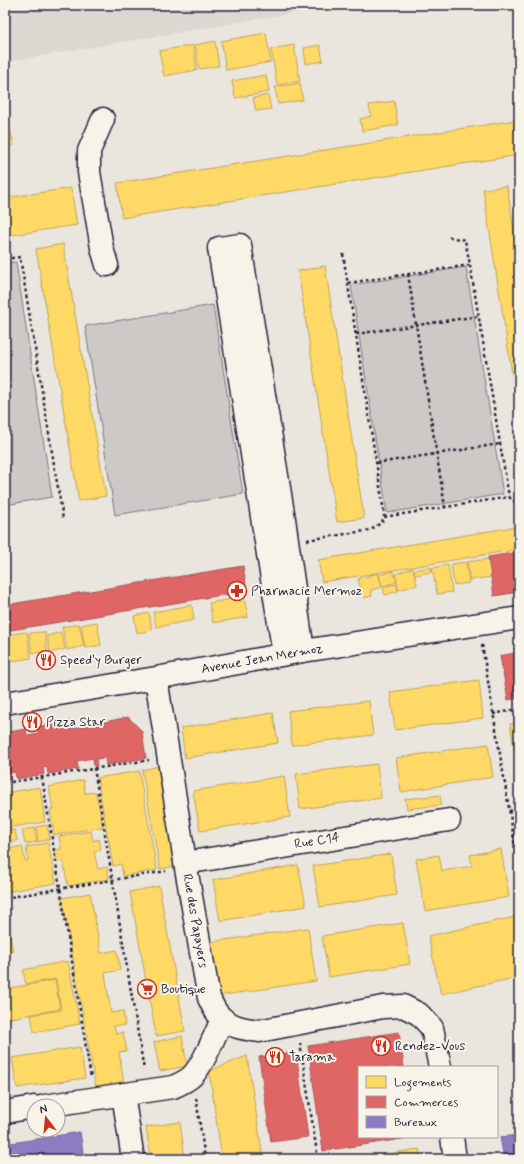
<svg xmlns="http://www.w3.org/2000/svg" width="524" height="1164" font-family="Mynerve,sans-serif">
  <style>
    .built { fill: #dbd8d2 }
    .green { fill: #cdc9c6; stroke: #787680 }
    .homes { fill: #ffd966; stroke: #bda259 }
    .shops { fill: #e06666; stroke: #a75259 }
    .offices { fill: #8e7cc3; stroke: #6e619a }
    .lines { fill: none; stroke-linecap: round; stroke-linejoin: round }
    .minor-casing { stroke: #22223b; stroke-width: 25 }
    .path { stroke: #22223b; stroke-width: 2.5; stroke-dasharray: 3 3; stroke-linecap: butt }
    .minor { stroke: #f7f3e8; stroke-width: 22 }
    .labels { text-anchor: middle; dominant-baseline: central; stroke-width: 4; stroke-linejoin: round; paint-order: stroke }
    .poi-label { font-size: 13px; fill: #22223b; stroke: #f7f3e8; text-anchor: start }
    .street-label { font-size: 13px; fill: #22223b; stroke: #f7f3e8 }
  </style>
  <rect width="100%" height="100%" fill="#eae6de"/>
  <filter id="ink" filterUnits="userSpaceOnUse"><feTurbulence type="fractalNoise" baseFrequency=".025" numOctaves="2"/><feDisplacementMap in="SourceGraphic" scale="8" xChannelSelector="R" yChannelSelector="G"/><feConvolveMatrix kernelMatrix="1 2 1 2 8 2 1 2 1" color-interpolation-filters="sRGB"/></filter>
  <g filter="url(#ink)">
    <path class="built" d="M5 5H341L5 62Z"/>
    <path class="green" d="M16 262 52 497 5 505V263Z
      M466 267 503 494 387 513 351 285Z
      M213 305 243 494 115 515 85 326Z"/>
    <path class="homes" d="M266 33 271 62 226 70 221 41Z
      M215 41 219 66 199 69 195 45Z
      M193 45 197 70 164 76 159 51Z
      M294 45 300 81 277 85 271 49Z
      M320 45 323 61 306 64 304 48Z
      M266 75 269 92 235 98 232 81Z
      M300 83 303 100 278 104 275 87Z
      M268 95 271 109 256 111 253 98Z
      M394 101 398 125 362 131 360 119 371 116 369 105Z
      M516 120 519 136V155L122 218 117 183Z
      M10 129 14 145 5 147V130Z
      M507 186 519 264V418L483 189Z
      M71 188 77 225 5 236V198Z
      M63 244 106 496 79 501 36 249Z
      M325 266 364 518 337 522 298 271Z
      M519 526V549L322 582 318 560Z
      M488 559 491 577 470 580 467 562Z
      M466 562 469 583 454 585 451 564Z
      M448 565 452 592 437 594 432 568Z
      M431 567 432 572 415 575 414 570Z
      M413 568 417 585 399 590 395 574Z
      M393 571 397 582 382 586 379 575Z
      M378 573 382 587 371 590 372 596 364 598 358 579Z
      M396 584 398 591 385 595 383 587Z
      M244 597 248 617 213 623 209 603Z
      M192 605 194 620 156 627 153 612Z
      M149 613 152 630 137 633 134 616Z
      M97 622 101 645 85 648 81 625Z
      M79 624 84 646 67 650 62 627Z
      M27 632 31 658 5 662V635Z
      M45 632 47 652 32 653 29 633Z
      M61 632 65 649 50 653 47 636Z
      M479 680 483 718 395 730 390 692Z
      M369 701 373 735 292 745 288 711Z
      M273 713 278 743 185 758 181 728Z
      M519 722V776L510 724Z
      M488 744 493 777 401 792 396 758Z
      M377 764 381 798 300 809 296 774Z
      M164 765 182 865 160 869 142 770Z
      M139 771 157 870 123 876 121 864 113 866 97 778Z
      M284 776 290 817 200 831 193 791Z
      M83 780 85 793 96 792 103 827 54 835 50 810 53 809 49 787Z
      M40 787 45 822 5 828V793Z
      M440 795 441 805 407 809 405 799Z
      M47 825 50 839 38 842 36 827Z
      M34 828 37 842 25 844 22 830Z
      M15 830 17 841 5 843V831Z
      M91 831 93 841 99 839 101 850 94 852 98 869 107 867 109 879 68 886 63 861 57 862 55 850 61 849 59 836Z
      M48 843 56 883 5 892V864H6L5 850 22 846 25 861 28 860 26 847Z
      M501 849 509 897 425 911 416 859 439 855 442 871 472 866 470 855Z
      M391 854 397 895 320 907 313 866Z
      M298 865 306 906 220 921 213 880Z
      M159 886 185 1031 156 1036 130 892Z
      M90 893 101 953 117 950 120 970 105 973 111 1013 123 1011 125 1025 114 1026 116 1034 123 1032 127 1051 119 1052 124 1084 96 1089 62 898Z
      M515 917 519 936V977L441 994 428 936Z
      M403 923 410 964 329 977 322 936Z
      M8 926 13 951 5 952V927Z
      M308 928 316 981 218 996 210 942Z
      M5 954 9 975H5Z
      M68 961 80 1024 34 1032 31 1015 61 1010 56 979 26 984 23 970Z
      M55 980 60 1009 5 1019V989Z
      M182 1036 187 1066 160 1071 154 1042Z
      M80 1047 85 1078 17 1088 12 1058Z
      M247 1056 263 1157 251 1159H222L209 1071Z
      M5 1068 8 1090H5Z
      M180 1122 185 1159H151L146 1127Z
      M419 1149 421 1159H354Z"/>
    <path class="shops" d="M519 552V592L494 596 488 557Z
      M243 566 247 591 5 631V605Z
      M519 652V698L508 700 500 656Z
      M128 717 142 731 146 758 106 765 105 758 96 759 97 766 94 767 93 758 77 761 78 769 48 774 47 767 43 768 44 774 16 779 15 772 9 773 10 780H5V739L10 738 9 732 26 729 27 736 38 734 37 727 71 721 72 729Z
      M399 1032 404 1067H359V1137H415L323 1151 308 1046Z
      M296 1052 308 1137 271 1142 259 1057Z"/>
    <path class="offices" d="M80 1132 84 1159H5V1144Z
      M519 1135V1159H504L500 1137Z"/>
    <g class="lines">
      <g class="minor-casing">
        <path id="minor" d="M103 119 89 151V172L102 248 107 265
          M284 654 219 248 240 245 284 519 303 651
          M156 678 186 868 209 998C212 1005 216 1014 223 1019 233 1028 246 1029 259 1031L383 1007 403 1006 419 1014 432 1028 440 1067
          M5 703 156 678 303 651 519 618
          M185 863 449 820
          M123 1094 133 1159
          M44 1106 173 1087C180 1084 187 1081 192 1076 204 1064 215 1035 222 1019
          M5 1112 34 1107
          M452 1137 455 1159"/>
      </g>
      <path class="path" d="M449 237 465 240 470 265 509 497
        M343 254 384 512V517
        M5 259 20 257 63 519
        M408 274 445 507
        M348 283 470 265
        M356 334 479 316
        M377 463 500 444
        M307 540 371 530 382 522 384 517 509 497 519 505
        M482 645 519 869
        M493 714 519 709
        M94 768 144 1070
        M42 777 91 1078
        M5 783 149 760
        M509 811 519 809
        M5 898 166 871
        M300 1043 318 1159
        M196 1098 205 1159"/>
      <use href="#minor" class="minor"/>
    </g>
  </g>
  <defs>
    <g id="pharmacy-ring" transform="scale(1)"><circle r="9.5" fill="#f7f3e8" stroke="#c8321e" stroke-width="1.5"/><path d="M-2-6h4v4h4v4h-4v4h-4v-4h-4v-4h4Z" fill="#c8321e"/></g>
    <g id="restaurant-ring" transform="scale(1)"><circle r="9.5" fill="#f7f3e8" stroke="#c8321e" stroke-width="1.5"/><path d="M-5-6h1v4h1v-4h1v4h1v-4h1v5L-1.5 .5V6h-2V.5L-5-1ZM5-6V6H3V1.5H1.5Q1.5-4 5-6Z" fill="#c8321e"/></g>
    <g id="supermarket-ring" transform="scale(1)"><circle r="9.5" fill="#f7f3e8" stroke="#c8321e" stroke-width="1.5"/><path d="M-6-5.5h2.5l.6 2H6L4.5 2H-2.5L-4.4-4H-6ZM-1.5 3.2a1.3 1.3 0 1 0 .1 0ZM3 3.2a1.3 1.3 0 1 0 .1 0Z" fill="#c8321e"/></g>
  </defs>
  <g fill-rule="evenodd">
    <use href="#pharmacy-ring" x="237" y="591"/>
    <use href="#restaurant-ring" x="46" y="660"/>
    <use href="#restaurant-ring" x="32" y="722"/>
    <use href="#supermarket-ring" x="147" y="989"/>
    <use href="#restaurant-ring" x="381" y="1046"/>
    <use href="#restaurant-ring" x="275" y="1057"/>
  </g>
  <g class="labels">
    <g class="poi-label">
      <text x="251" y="591">Pharmacie Mermoz</text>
      <text x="60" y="660">Speed'y Burger</text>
      <text x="46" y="722">Pizza Star</text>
      <text x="161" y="989">Boutique</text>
      <text x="395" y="1046">Rendez-Vous</text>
      <text x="289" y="1057">Tarama</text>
    </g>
    <g class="street-label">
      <text transform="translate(262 659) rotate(-10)">Avenue Jean Mermoz</text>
      <text transform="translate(317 841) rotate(-9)">Rue C14</text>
      <text transform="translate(195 921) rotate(80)">Rue des Papayers</text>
    </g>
  </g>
  <rect width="524" height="1164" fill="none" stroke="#f7f3e8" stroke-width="20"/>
  <rect x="10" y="10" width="504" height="1144" fill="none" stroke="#22223b" stroke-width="1.5" filter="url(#ink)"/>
  <rect x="358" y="1066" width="140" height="72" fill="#f7f3e8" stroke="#a29fa3"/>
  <rect x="366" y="1076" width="20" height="12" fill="#ffd966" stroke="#a29fa3"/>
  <text x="394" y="1086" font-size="12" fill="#22223b">Logements</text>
  <rect x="366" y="1096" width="20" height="12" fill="#e06666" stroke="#a29fa3"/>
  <text x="394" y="1106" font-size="12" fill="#22223b">Commerces</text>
  <rect x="366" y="1116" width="20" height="12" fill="#8e7cc3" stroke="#a29fa3"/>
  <text x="394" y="1126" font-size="12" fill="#22223b">Bureaux</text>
  <g transform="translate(46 1118) rotate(344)"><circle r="19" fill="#f7f3e8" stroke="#a29fa3"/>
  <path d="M0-3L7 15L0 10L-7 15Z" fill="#c8321e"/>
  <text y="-6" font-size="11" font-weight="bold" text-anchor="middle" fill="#22223b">N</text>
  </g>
</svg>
